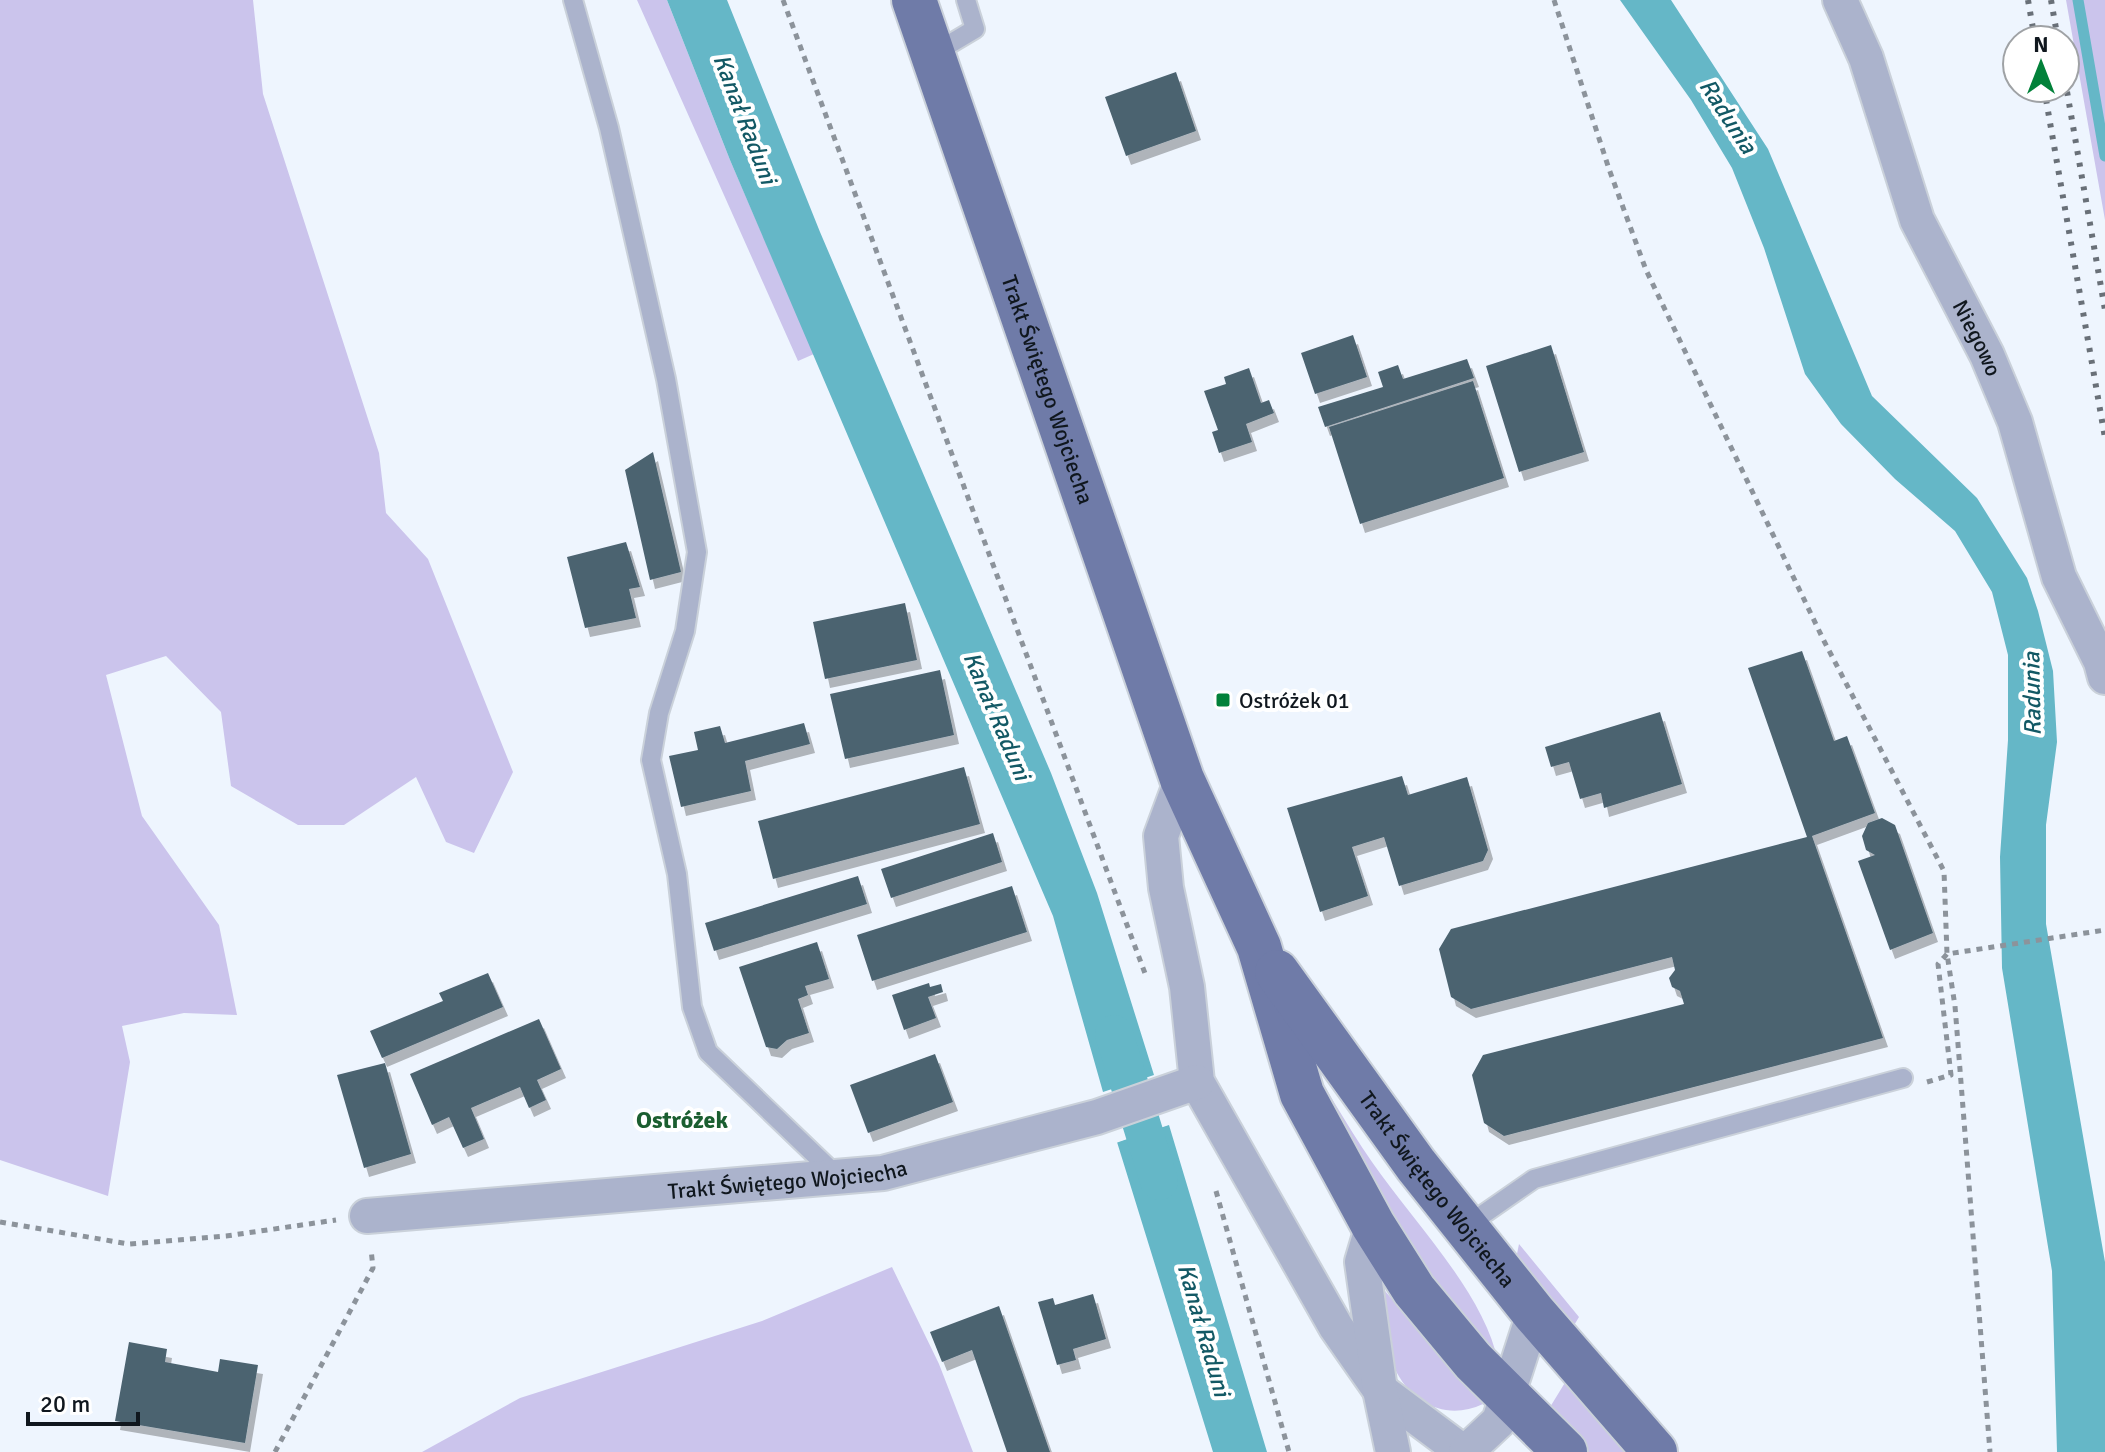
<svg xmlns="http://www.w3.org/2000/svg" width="2105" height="1452" font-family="Signika,sans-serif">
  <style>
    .green { fill: #cbc4ec }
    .water { fill: #65b7c7 }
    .pier { fill: #eef5fe }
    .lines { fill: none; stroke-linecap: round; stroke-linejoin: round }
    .stream { stroke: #65b7c7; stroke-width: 11 }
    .canal { stroke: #65b7c7; stroke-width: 38 }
    .building { fill: #4c6370; filter: url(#shadow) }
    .lane-casing { stroke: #cad1da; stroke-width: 22 }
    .street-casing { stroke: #cad1da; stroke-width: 38 }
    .primary-casing { stroke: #cad1da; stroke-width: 48 }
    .path { stroke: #8c939b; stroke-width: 5; stroke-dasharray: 6 6; stroke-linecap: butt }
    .lane { stroke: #abb3cc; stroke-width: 18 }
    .street { stroke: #abb3cc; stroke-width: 34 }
    .primary { stroke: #6f7ba8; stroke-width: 44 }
    .rail { stroke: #697078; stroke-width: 6; stroke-dasharray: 4 8; stroke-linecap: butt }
    .poi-dot { fill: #02813a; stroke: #fff; stroke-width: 3 }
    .labels { text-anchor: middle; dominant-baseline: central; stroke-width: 8; stroke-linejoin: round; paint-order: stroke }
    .street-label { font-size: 22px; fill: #10171e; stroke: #fff }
    .poi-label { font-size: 22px; fill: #10171e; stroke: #fff; text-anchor: start }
    .water-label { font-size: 24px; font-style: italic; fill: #135965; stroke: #fff }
    .neighbourhood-label { font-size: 24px; font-weight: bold; fill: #1b5e30; stroke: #fff }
  </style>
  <defs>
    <filter id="shadow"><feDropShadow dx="5" dy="9" stdDeviation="0" flood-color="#0004"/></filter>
  </defs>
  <rect width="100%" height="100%" fill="#eef5fe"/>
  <path class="green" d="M0 0H253L263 94 379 453 386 513 428 559 513 772 474 853 446 842 416 777 344 825H298L231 786 221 712 166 656 106 675 142 816 219 925 237 1015 184 1013 122 1026 130 1062 108 1196 0 1160Z
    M637 0H667L730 160 814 354 798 361Z
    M2066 0H2105V220Z
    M1298 1041C1322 1081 1345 1123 1372 1162 1412 1220 1485 1294 1498 1362L1440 1295 1373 1197Z
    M1519 1244 1579 1317 1573 1327 1516 1259Z
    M892 1267 939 1364 973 1452H422L520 1398 762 1321Z
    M1385 1291 1483 1404C1449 1420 1415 1406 1397 1373 1385 1350 1387 1317 1385 1291Z
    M1566 1381 1629 1452H1589L1547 1412Z"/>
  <path class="water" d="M667 0H727L820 232 1051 773 1097 893 1154 1075 1103 1092 1053 916 730 160Z
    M1620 0H1671L1768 149 1872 396 1977 498 2027 578 2038 611 2053 671 2057 742 2046 825V924L2105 1262V1452H2057L2052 1271 2002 968 2000 857 2008 740V655L1992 592 1955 531 1895 479 1841 424 1805 374 1764 248 1732 168 1691 100Z
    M1169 1125 1267 1452H1213L1117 1142Z"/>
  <path class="pier" d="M1168 1121 1173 1123 1113 1144 1115 1139Z"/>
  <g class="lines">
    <path class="stream" d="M2078 0 2105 156"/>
    <path class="canal" d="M1114 1034 1159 1181"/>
  </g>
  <path class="building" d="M1176 72 1196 131 1126 156 1105 97Z
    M1353 335 1367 377 1315 394 1301 353Z
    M1551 345 1584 452 1519 472 1486 366Z
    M1467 359 1474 378 1325 427 1318 407 1383 387 1378 372 1398 365 1403 379Z
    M1249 368 1261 403 1269 400 1274 413 1246 424 1252 442 1219 453 1212 432 1218 430 1204 391 1226 384 1224 377Z
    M1473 381 1504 478 1360 524 1329 427Z
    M653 452 681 572 650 580 625 470Z
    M626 542 640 587 629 589 636 618 585 628 567 557Z
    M905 603 917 660 825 679 813 622Z
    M1802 651 1834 741 1847 736 1875 813 1812 836 1883 1038 1504 1136 1484 1123 1472 1075 1483 1055 1684 1004 1680 991 1672 987 1669 978 1675 970 1672 957 1471 1009 1451 997 1439 949 1451 929 1807 837 1748 668Z
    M940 670 954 735 845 759 830 694Z
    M1660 712 1682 784 1604 808 1601 793 1580 799 1569 762 1551 767 1545 747Z
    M804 723 810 744 745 761 751 791 681 807 669 756 698 750 694 732 720 726 725 743Z
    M964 767 980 824 773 879 758 821Z
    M1402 776 1408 795 1467 777 1488 850 1483 861 1399 886 1384 837 1352 847 1368 896 1320 912 1287 808Z
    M1882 818 1895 825 1933 933 1890 950 1858 861 1875 855 1866 850 1862 836 1868 823Z
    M993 833 1002 862 891 898 881 869Z
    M858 876 867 904 714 951 705 923Z
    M1012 886 1027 932 872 981 857 935Z
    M817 942 829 979 805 986 808 995 798 999 809 1033 787 1040 777 1049 766 1047 739 967Z
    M488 973 503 1007 382 1058 370 1031 443 1001 439 993Z
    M929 983 930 987 941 984 943 992 928 997 936 1018 904 1030 892 995Z
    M539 1019 561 1069 537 1080 546 1100 529 1108 520 1087 471 1108 484 1139 463 1148 449 1117 432 1125 410 1074Z
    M935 1054 953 1102 868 1133 850 1085Z
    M385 1063 411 1154 364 1168 337 1075Z
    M1093 1294 1106 1339 1073 1349 1076 1360 1057 1365 1038 1302 1053 1298 1055 1305Z
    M999 1306 1050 1452H1007L972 1350 942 1362 930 1332Z
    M129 1342 167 1349 165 1362 218 1372 220 1359 258 1365 245 1443 115 1421Z"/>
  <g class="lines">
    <g class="lane-casing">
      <path id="lane" d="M573 0 609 128 666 379 697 552 685 631 659 713 651 760 677 874 692 1007 708 1052 837 1176
        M933 54 975 29 966 0
        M1465 1227 1534 1179 1903 1078"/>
    </g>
    <g class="street-casing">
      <g id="street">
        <path id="s1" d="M1840 0 1866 58 1917 220 1987 355 2015 422 2059 577 2101 662 2105 677"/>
        <path d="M1182 779 1161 836 1166 888 1187 987 1197 1082 1336 1327 1380 1390 1463 1452"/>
        <path id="s2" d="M367 1216 883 1173 1097 1117 1197 1082"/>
        <path d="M1373 1225 1362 1262 1380 1390 1393 1452"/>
        <path d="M1466 1452 1499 1421 1534 1313"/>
      </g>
    </g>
    <g class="primary-casing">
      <g id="primary">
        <path id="s3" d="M914 0 1182 779 1259 947 1302 1094 1373 1225 1414 1290 1473 1361 1565 1452"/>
        <path id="s4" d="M1277 972 1416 1165 1534 1313 1655 1452"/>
      </g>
    </g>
    <path class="path" d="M783 0 1146 976
      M1554 0 1609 169 1646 270 1824 641 1944 871 1947 954 1955 1006 1990 1452
      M1927 1082 1951 1075 1938 964 1947 954 2105 930
      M1216 1191 1289 1452
      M0 1222 129 1244 226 1236 336 1220
      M275 1452 373 1268 371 1249"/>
    <use href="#lane" class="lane"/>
    <use href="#street" class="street"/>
    <use href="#primary" class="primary"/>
    <path class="rail" d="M2028 0 2035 40
      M2051 0 2058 40
      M2065 80 2105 310
      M2044 88 2105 438"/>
  </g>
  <rect class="poi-dot" x="1215" y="692" width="16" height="16" rx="4"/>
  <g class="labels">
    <g class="street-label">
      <text stroke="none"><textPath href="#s1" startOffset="366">Niegowo</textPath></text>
      <text stroke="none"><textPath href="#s3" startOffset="412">Trakt Świętego Wojciecha</textPath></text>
      <text stroke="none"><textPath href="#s2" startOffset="422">Trakt Świętego Wojciecha</textPath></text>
      <text stroke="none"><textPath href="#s4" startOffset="270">Trakt Świętego Wojciecha</textPath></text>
    </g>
    <g class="poi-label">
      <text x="1239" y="700">Ostróżek 01</text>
    </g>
    <g class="water-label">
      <text transform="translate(1728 116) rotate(57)">Radunia</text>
      <text transform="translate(745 119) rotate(69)">Kanał Raduni</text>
      <text transform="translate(2032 694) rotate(-91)">Radunia</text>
      <text transform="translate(997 716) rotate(67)">Kanał Raduni</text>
      <text transform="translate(1204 1330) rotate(74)">Kanał Raduni</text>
    </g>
    <g class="neighbourhood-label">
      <text x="682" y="1120">Ostróżek</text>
    </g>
  </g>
  <g transform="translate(2041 64)"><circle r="38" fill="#ffffff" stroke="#9fa2a5" stroke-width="2"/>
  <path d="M0-6L14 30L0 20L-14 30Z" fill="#02813a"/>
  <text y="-12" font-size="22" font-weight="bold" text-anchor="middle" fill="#10171e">N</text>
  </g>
  <path d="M28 1412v12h110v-12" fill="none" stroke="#10171e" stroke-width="4"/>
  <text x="40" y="1412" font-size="24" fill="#10171e" stroke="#ffffff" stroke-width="6" paint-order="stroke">20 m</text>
</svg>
